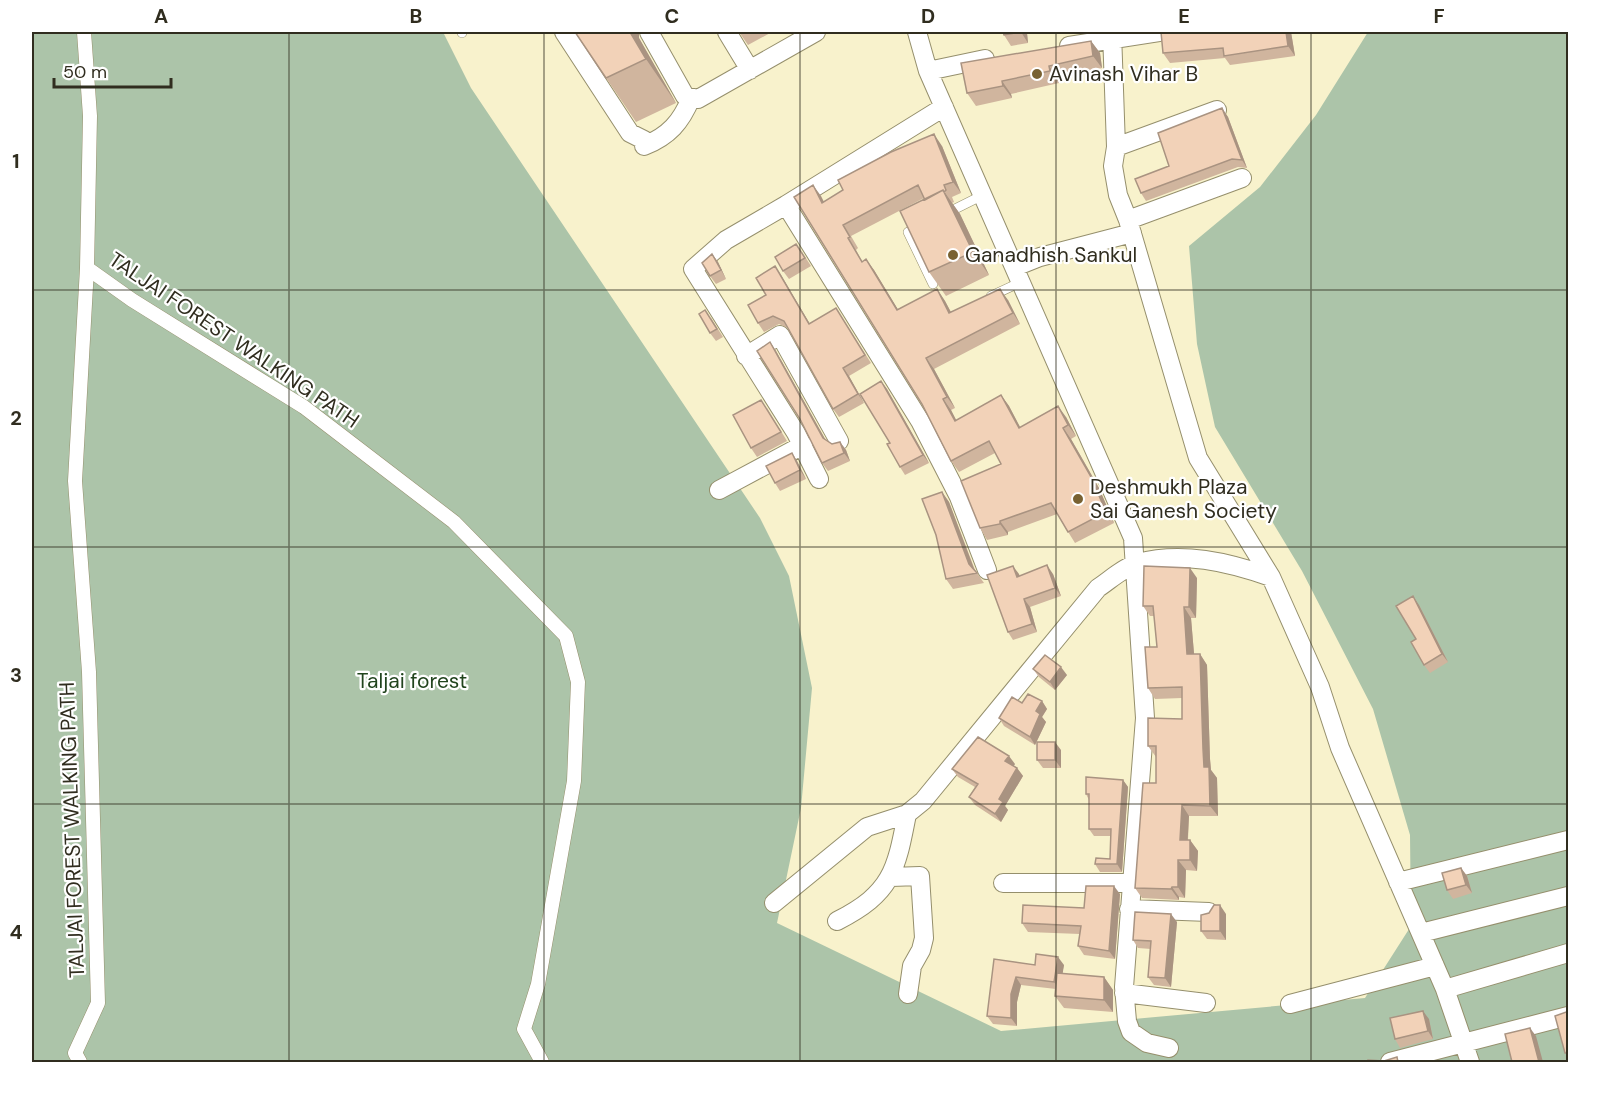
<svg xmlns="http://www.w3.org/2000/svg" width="1600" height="1094" font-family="'DM Sans',sans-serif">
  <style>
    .forest { fill: #acc4a9 }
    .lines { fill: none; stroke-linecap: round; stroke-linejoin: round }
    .service-casing { stroke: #958f6c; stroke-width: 10 }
    .pedestrian-casing { stroke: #958f6c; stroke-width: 15 }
    .minor-casing { stroke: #958f6c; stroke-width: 20 }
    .service { stroke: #fff; stroke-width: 9 }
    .pedestrian { stroke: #fff; stroke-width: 14 }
    .minor { stroke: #fff; stroke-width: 18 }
    .wall { fill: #d0b59e }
    .shaded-wall { fill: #a99381 }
    .building { fill: #f2d2b8; stroke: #a99381; stroke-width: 1.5 }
    .grid { fill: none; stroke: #302d1f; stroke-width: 1.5; stroke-opacity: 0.55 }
    .poi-dot { fill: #796232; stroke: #fff; stroke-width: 2 }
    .labels { text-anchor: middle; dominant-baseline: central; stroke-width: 4.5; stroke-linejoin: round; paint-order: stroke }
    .poi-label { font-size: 21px; fill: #302d1f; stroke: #fff; text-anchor: start }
    .street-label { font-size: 21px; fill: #302d1f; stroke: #fff }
    .park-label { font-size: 21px; fill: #21441d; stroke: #fff }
    .neatline { fill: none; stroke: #302d1f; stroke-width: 2 }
    .grid-label { font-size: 20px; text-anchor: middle; font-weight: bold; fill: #302d1f }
  </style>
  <rect width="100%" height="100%" fill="#f8f2cc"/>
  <path class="forest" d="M32 32H443L471 88 760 518 789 576 812 688 801 808 777 923 1001 1031 1365 998 1411 926 1410 835 1373 709 1302 571 1215 427 1197 344 1189 246 1260 187 1316 115 1368 32H1568V1062H32Z"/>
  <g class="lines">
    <g class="service-casing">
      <path id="service" d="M462 32V33
        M947 213 983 195
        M919 227 908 232 933 284
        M991 296 1021 282"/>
    </g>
    <g class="pedestrian-casing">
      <path id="pedestrian" d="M84 32 90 116 87 268
        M80 1062 75 1053 98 1003 89 672 75 481 87 268 132 300 304 407 454 522 566 636 578 682 574 781 538 984 524 1029 542 1062"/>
    </g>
    <g class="minor-casing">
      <path id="minor" d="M564 32 630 133 644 140V146C669 136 681 122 691 98
        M649 32 685 96 698 99 816 32
        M727 32 750 70
        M917 32 928 71 1133 538 1145 718 1124 987 1127 1021 1131 1032 1147 1043 1169 1048
        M1112 32 1116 147 1113 166 1118 195 1128 220 1198 458 1271 577 1320 687 1340 748 1445 989 1470 1062
        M1069 46 1159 32
        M928 71 985 59
        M944 107 786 205 920 421 959 497 987 570
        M1116 147 1217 110
        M786 205 726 240 693 269 796 433 819 479
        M1128 220 1242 178
        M1015 267 1040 257 1132 233
        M746 356 780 335 839 441
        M719 490 803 445
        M891 877 920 876 924 938 921 950 912 966 908 994
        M1398 882 1568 840
        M1003 883H1131
        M774 903 867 827 907 814 923 801 1098 588C1110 580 1124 567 1138 563 1182 551 1228 562 1271 577
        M1129 909 1209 912
        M837 921C892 893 896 871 907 814
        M1421 933 1568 896
        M1445 989 1568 953
        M1124 993 1206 1003
        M1290 1004 1435 966
        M1390 1062 1568 1016"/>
    </g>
    <use href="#service" class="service"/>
    <use href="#pedestrian" class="pedestrian"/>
    <use href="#minor" class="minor"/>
  </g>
  <path class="wall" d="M739 32H772L748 45Z
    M967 32H979L968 34Z
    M1003 32H1039L1027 33 1028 43 1011 46 1004 35Z
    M1161 32H1291L1295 56 1230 65 1225 58 1170 63 1163 53Z
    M639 38 676 103 636 122 606 78Z
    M1091 41 1100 53 1102 68 1058 79 1059 83 1011 94 1012 98 976 106 967 93Z
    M1222 108 1228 117 1247 168 1238 167 1146 201 1141 193 1169 166Z
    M942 146 961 193 952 197 954 202 952 203 960 214 989 275 946 296 929 272 924 198 851 236 858 248 856 250 862 261 874 270 898 310 937 289 945 301 951 312 1008 300 1020 324 934 369 955 408 951 410 956 421 1001 395 1009 406 1020 428 1066 417 1076 436 1071 439 1099 488 1114 523 1075 543 1057 514 1008 532V535L987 540 980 528 1001 464 995 453 959 472 951 461 821 196 824 202Z
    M802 252 811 266 789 279 783 271Z
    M712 254 718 262 726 279 716 284 710 276Z
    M775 266 810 324 836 308 871 363 849 376 864 403 839 417 833 409 788 328 779 324 764 332 758 323 766 295Z
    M711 318 723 337 716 341 710 333Z
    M770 342 776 351 825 439 832 444 840 442 846 450 850 461 828 471 822 463Z
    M881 381 887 389 929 463 905 475 900 467 890 443Z
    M767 408 787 441 757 457 751 448Z
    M792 453 797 461 806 479 780 491 775 483Z
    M942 492 949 502 975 570 984 583 953 589 946 579Z
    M1019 574V576L1053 574 1061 596 1030 607 1037 632 1013 640 1008 632Z
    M1197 578 1196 618H1191L1194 654H1200L1207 665 1210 759 1211 770 1217 778 1218 816H1189L1188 840H1190L1198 851 1197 871 1186 870 1185 898 1179 897V900L1142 898 1135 888 1156 783V757L1148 746 1182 719V698L1155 699 1148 688 1157 647 1154 616H1150L1143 606Z
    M1419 605 1448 662 1430 673 1424 665 1416 639Z
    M1033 669 1067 675 1055 690 1039 677Z
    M1042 701 1047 709 1042 717 1046 722 1035 745 1004 726 999 718 1022 703Z
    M1061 750V768H1043L1037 760Z
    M1015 764 1013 766 1017 768 1023 776 1005 806 1008 810 1001 822 975 805 969 797 975 787 958 777 952 769Z
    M1123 780 1128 787 1122 872H1100L1095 864 1110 859 1111 836H1094L1089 829V800L1086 794Z
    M1461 868 1467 876 1472 893 1453 899 1447 890Z
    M1120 894 1115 959 1084 955 1078 946 1080 934 1028 932 1022 923 1084 908Z
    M1226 914V940L1207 939 1201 931Z
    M1177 922 1171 987 1154 985 1148 977 1151 949 1138 948 1133 940Z
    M994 959 1035 965H1064L1062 974 1104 977 1113 990V1012L1064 1008 1055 996 1056 989 1021 985 1017 1002V1026L993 1024 987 1016Z
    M1429 1019 1433 1039 1400 1048 1395 1039Z"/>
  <path class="shaded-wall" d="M630 32H639V38L676 103 646 59Z
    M1021 32H1025L1027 33 1028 43Z
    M1286 32H1291L1295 56 1288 46Z
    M1091 41 1100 53 1102 68 1093 56Z
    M1049 66 1058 79 1059 83 1050 71Z
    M1002 81 1011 94 1012 98 1003 86Z
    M1222 108 1228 117 1247 168 1242 160Z
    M934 134 942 146 961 193 953 182Z
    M813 185 821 196 830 214 822 203Z
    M943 190 960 214 989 275 973 252Z
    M712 254 718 262 726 279 721 270Z
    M866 259 874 270 905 321 897 310Z
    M775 266 781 275 815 333 809 324Z
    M937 289 945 301 957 324 949 313Z
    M1000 289 1008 300 1020 324 1013 313Z
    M770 342 776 351 829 446 823 438Z
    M926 358 934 369 955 408 947 397Z
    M843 368 849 376 864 403 858 394Z
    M881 381 887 389 929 463 923 455Z
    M1001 395 1009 406 1027 440 1019 428Z
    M943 399 951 410 963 433 955 421Z
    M1058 406 1066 417 1076 436 1068 425Z
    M1063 428 1071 439 1099 488 1114 523 1106 512Z
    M840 442 846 450 850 461 844 453Z
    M792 453 797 461 806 479 800 470Z
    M942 492 949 502 976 574 969 564Z
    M1000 521 1008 532V535L1000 524Z
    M1047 565 1053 574 1061 596 1055 588Z
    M1013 566 1019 574 1023 585 1017 577Z
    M1190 568 1197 578 1196 618 1189 607Z
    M1413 596 1419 605 1448 662 1442 654Z
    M1024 599 1030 607 1037 632 1032 624Z
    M1184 607 1191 618 1195 665 1187 654Z
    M1200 654 1207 665 1210 759 1211 770 1217 778 1218 816 1210 806 1204 767 1203 749Z
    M1061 667 1067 675 1055 690 1050 682Z
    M1042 701 1047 709 1042 717 1046 722 1035 745 1030 737 1036 711Z
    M1055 742 1061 750V768L1055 760Z
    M1009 756 1015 764 1011 770 1005 761Z
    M1017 768 1023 776 1005 806 1008 810 1001 822 995 814 999 799Z
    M1123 780 1128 787 1122 872 1117 864Z
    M1182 805 1189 816 1187 851 1180 840Z
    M1190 840 1198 851 1197 871 1190 860Z
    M1178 860 1186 870 1185 898 1178 887Z
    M1461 868 1467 876 1472 893 1466 885Z
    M1114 886 1120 894 1115 959 1109 951Z
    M1172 887 1179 897V900L1171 889Z
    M1220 905 1226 914V940L1220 931Z
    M1171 914 1177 922 1171 987 1165 978Z
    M1058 957 1064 965 1060 990 1054 982Z
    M1016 977 1021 985 1017 1002V1026L1011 1018V994Z
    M1104 977 1113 990V1012L1104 1000Z
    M1423 1011 1429 1019 1433 1039 1428 1031Z
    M1530 1028 1536 1036 1543 1062H1539Z"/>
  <path class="building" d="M575 32H630L646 59 606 78Z
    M1003 32H1021L1004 35Z
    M1161 32H1286L1288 46 1224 56 1223 48 1163 53Z
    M1091 41 1093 56 1049 66 1050 71 1002 81 1003 86 967 93 961 63Z
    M1222 108 1242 160 1232 159 1141 193 1135 179 1169 166 1158 133Z
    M934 134 953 182 944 185 946 190 944 192 943 190 925 200 918 185 843 225 850 237 848 238 862 262 866 259 897 310 937 289 949 313 1000 289 1013 313 926 358 947 397 943 399 955 421 1001 395 1019 428 1058 406 1068 425 1063 428 1091 477 1106 512 1068 532 1051 503 1000 521V524L980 528 961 481 1001 464 989 441 951 461 922 404 794 197 813 185 822 203 843 190 838 180 891 152Z
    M943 190 973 252 929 272 900 211Z
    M796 244 805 258 783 271 775 257Z
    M712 254 721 270 710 276 702 263Z
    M775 266 809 324 836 308 865 355 843 368 858 394 833 409 784 321 773 316 758 323 748 305 766 295 756 278Z
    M705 310 717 329 710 333 699 314Z
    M770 342 823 438 832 444 840 442 844 453 822 463 800 419 757 351Z
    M881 381 923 455 900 467 887 444 890 443 860 394Z
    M761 400 781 432 751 448 733 415Z
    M792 453 800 470 775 483 766 466Z
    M942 492 969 564 977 573 946 579 936 535 922 499Z
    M1047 565 1055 588 1024 599 1032 624 1008 632 987 575 1013 566 1017 577Z
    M1144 566 1190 568 1189 607H1184L1187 654H1200L1203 749 1204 767H1209L1210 806 1182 805 1180 840H1190V860H1178V887H1172L1171 889 1135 888 1143 783H1156V746H1148V718L1182 719V687L1148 688 1145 647H1157L1153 606H1143Z
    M1413 596 1442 654 1424 665 1411 642 1416 639 1396 606Z
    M1045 655 1061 667 1050 682 1033 669Z
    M1028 694 1042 701 1036 711 1040 714 1030 737 999 718 1012 697 1022 703Z
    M978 737 1009 756 1005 761 1017 768 999 799 1003 802 995 814 969 797 978 784 952 769Z
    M1037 742H1055V760H1037Z
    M1086 777 1123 780 1117 864H1095L1096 858 1110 859 1111 829H1089V794H1086Z
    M1461 868 1466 885 1447 890 1442 873Z
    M1086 886H1114L1109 951 1078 946 1081 926 1022 923 1023 905 1084 908Z
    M1214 905H1220V931H1201V915L1209 913Z
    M1135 912 1171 914 1165 978 1148 977 1151 941 1133 940Z
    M1036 954 1058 957 1054 982 1016 977 1011 994V1018L987 1016 994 959 1035 965Z
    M1057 973 1104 977V1000L1055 996Z
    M1423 1011 1428 1031 1395 1039 1390 1018Z
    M1569 1011V1053H1565L1555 1016Z
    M1530 1028 1539 1062H1512L1505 1034Z
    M1397 1057 1398 1062H1368V1060L1384 1061Z"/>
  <path class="grid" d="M289 32V1062M544 32V1062M800 32V1062M1056 32V1062M1311 32V1062M32 290H1568M32 547H1568M32 804H1568"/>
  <g class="poi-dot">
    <circle cx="1037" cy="74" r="6"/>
    <circle cx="953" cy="255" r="6"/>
    <circle cx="1078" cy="499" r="6"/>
  </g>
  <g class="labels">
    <g class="poi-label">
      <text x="1049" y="74">Avinash Vihar B</text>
      <text x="965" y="255">Ganadhish Sankul</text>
      <text x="1090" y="487">Deshmukh Plaza<tspan x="1090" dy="24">Sai Ganesh Society</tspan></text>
    </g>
    <g class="street-label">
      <text transform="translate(234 340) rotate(34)">TALJAI FOREST WALKING PATH</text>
      <text transform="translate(72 830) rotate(-92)">TALJAI FOREST WALKING PATH</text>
    </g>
    <g class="park-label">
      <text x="412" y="681">Taljai forest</text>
    </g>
  </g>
  <rect width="1600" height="1094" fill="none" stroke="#ffffff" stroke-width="66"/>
  <path d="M54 78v9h117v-9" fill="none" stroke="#302d1f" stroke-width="3"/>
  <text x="63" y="78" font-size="18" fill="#302d1f" stroke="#ffffff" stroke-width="4.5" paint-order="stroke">50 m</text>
  <rect x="33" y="33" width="1534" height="1028" class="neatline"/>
  <g class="grid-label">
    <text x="161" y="23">A</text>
    <text x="416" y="23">B</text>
    <text x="672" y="23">C</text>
    <text x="928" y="23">D</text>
    <text x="1184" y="23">E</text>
    <text x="1439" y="23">F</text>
    <text x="16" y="168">1</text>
    <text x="16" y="425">2</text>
    <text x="16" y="682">3</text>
    <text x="16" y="939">4</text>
  </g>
</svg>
